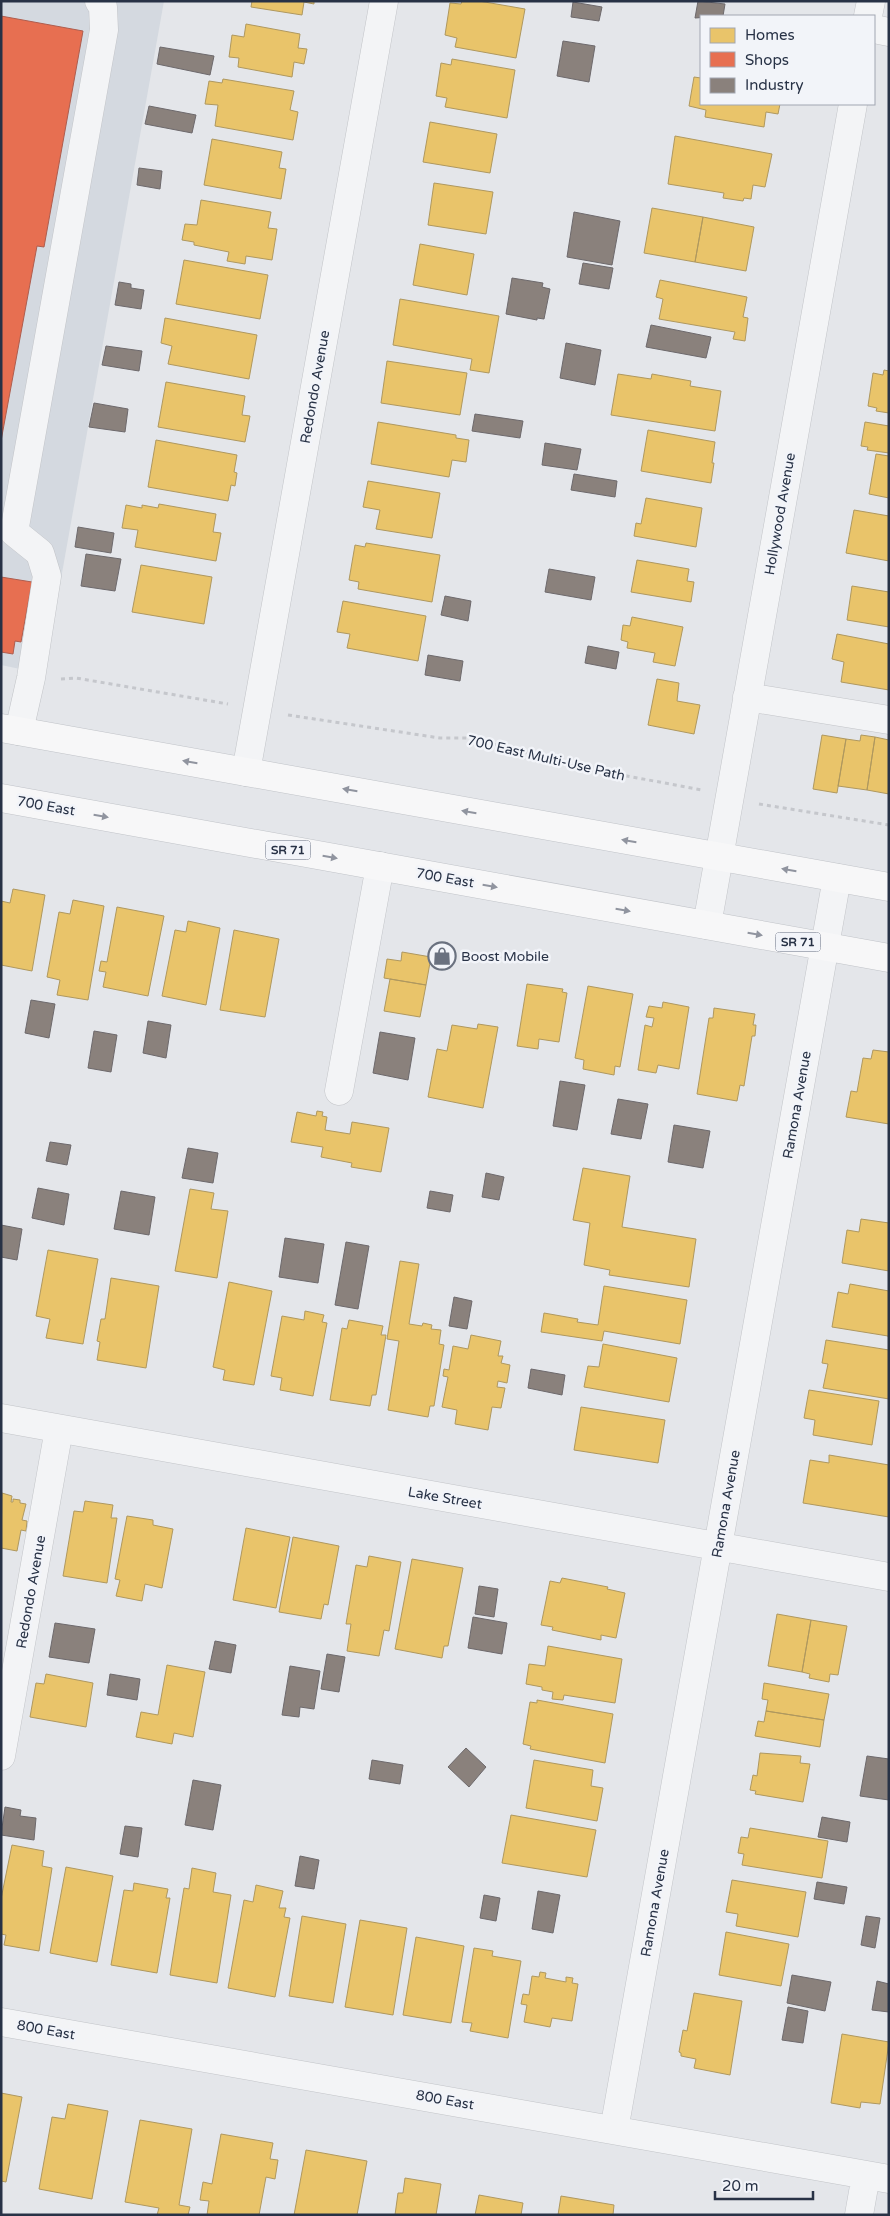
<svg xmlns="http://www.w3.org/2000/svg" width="890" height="2216" font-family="'Varela Round',sans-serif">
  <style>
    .built { fill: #d4d9e0 }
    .homes { fill: #e9c46a; stroke: #af985f }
    .shops { fill: #e76f51; stroke: #ae5d4e }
    .industry { fill: #8a817c; stroke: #6d696c }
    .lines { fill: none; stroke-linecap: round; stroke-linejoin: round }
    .minor-casing { stroke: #c2c4c8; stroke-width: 29 }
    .major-casing { stroke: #c0c3c8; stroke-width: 29 }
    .path { stroke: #c5c7cc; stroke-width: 3; stroke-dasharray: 4 4; stroke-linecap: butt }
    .minor { stroke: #f3f4f6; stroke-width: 28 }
    .major { stroke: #f7f7f8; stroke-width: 28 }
    .oneway { fill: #90949f }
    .labels { text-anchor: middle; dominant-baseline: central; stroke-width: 5; stroke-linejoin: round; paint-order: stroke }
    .shield { fill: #f2f4f9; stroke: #656c7c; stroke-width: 1 }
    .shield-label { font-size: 12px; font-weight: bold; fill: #283246 }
    .street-label { font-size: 14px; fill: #283246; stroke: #f2f4f9 }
    .poi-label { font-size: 14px; fill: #283246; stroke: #f2f4f9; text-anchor: start }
  </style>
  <rect width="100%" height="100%" fill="#e4e6ea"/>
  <path class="built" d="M1 1H164L44 674 1 665Z"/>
  <path class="homes" d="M252 1H314V4L304 2 302 15 251 7Z
    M462 1H479L525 9 516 58 455 47 457 38 445 35 450 3 461 4Z
    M246 24 300 34 298 48 307 49 304 64 294 62 292 77 238 67 239 58 229 57 232 35 244 37Z
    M452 59 515 70 507 118 445 107 447 98 436 96 441 63 451 65Z
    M694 77 701 78V104H780L778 114 766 112 764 127 705 117 706 110 689 106Z
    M223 79 294 91 290 110 298 112 293 140 215 126 218 105 205 104 209 81 222 83Z
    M430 122 497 134 490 173 423 162Z
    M675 136 772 154 765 187 753 185 751 199 744 198 743 201 723 198 724 193 668 184Z
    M212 139 282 152 279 168 286 169 281 199 204 185Z
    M434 183 493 192 486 234 428 225Z
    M201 200 271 212 268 228 277 229 272 260 246 256 245 264 227 261 229 252 194 245V242L182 240 185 224 197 225Z
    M652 208 703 217 695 262 644 253Z
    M703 217 754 227 746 271 695 262Z
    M420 244 474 254 467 295 413 285Z
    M184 260 268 275 260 319 176 304Z
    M660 280 747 297 743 317 748 318 745 341 733 339 735 332 659 319 663 299 656 297Z
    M400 299 499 316 489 373 470 370 472 359 393 345Z
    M165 318 257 335 249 379 168 364 172 346 161 343Z
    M387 361 467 373 460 415 381 403Z
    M884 370 889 371V413L876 411 877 408 868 406 873 373 883 375Z
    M618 374 651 379 652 374 691 381 690 386 721 391 715 431 611 415Z
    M166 382 245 396 242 415 250 416 245 442 158 427Z
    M378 422 456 435V438L469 440 466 462 452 460 449 477 371 464Z
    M865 422 889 426V453L867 450 868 447 861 446Z
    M648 430 715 442 712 463H714L711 483 641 471Z
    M156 440 237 455 234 472 237 473 235 486 231 485 228 501 148 487Z
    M876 454 889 456V498L869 494Z
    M368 481 440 493 432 538 376 529 380 510 363 507Z
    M646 498 702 508 696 547 634 536 636 523 641 524Z
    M159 504 216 514 213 532 221 533 216 561 135 547 138 530 122 528 126 505 142 508V505L158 508Z
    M854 510 889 516V561L846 553Z
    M366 543 440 555 432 602 358 589 359 582 349 580 355 545 365 547Z
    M637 560 689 569 687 581 694 582 691 602 631 592Z
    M141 565 212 577 204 624 132 612Z
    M852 586 889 592V627L847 620Z
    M343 601 426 616 418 661 347 648 350 634 337 632Z
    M632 617 683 627 675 666 653 662 655 653 627 648 628 642 621 640 623 625 630 626Z
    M837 634 889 644V690L841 682 844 662 832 659Z
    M657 679 679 683 677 701 700 705 694 734 648 725Z
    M822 735 846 739 837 793 813 789Z
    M861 735 875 737 867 790 838 786 846 739 860 741Z
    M875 737 889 740V794L867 790Z
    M13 889 45 895 32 971 1 965V901L10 903Z
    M73 900 104 906 88 1000 57 995 60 980 47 977 59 912 70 914Z
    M117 907 164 916 148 996 103 987 106 972 99 971 101 961 107 962Z
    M188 921 220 928 206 1005 162 996 175 930 186 932Z
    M234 930 279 939 265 1017 220 1010Z
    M402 952 431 957 426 985 384 978 387 959 401 961Z
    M390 979 426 985 420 1017 384 1011Z
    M527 984 563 989 562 992 567 993 559 1042 539 1039 538 1049 517 1046Z
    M588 986 633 994 620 1067 615 1066 614 1075 583 1069 584 1060 575 1058Z
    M663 1002 689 1007 679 1069 658 1065 656 1073 638 1070 645 1025 652 1027 654 1018 646 1017 649 1006 662 1008Z
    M714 1008 755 1014 753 1025H756L755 1036H752L744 1086 740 1085 737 1101 697 1094 709 1018H713Z
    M478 1024 498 1027 483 1108 428 1097 437 1049 447 1051 452 1025 477 1029Z
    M873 1050 889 1052V1124L846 1117 851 1091 857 1092 863 1058 871 1059Z
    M317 1111 323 1112 322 1116 327 1117 325 1130 350 1134 352 1122 389 1128 381 1172 351 1167 352 1163 321 1157 323 1147 291 1142 297 1112 316 1116Z
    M583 1168 630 1176 622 1227 696 1239 689 1287 609 1275 610 1270 584 1265 590 1223 573 1220Z
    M190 1189 214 1193 211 1209 228 1211 217 1278 175 1271Z
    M861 1219 889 1223V1271L842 1263 847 1230 859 1232Z
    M48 1250 98 1259 83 1344 46 1338 50 1319 36 1316Z
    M400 1261 419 1264 409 1324 422 1326 423 1323 432 1325 431 1329 441 1330 439 1344 444 1345 434 1406H430L428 1417 388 1410 399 1341 387 1339Z
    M111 1278 159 1286 146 1368 97 1360 100 1342 97 1341 101 1319H105Z
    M229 1282 272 1291 254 1385 223 1380 225 1370 213 1367Z
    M850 1284 889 1291V1339L888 1336 832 1327 838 1292 848 1294Z
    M604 1286 687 1300 680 1344 604 1331 602 1341 541 1332 544 1313 578 1319 577 1322 598 1325Z
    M305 1311 324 1315 322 1322 327 1323 313 1396 280 1390 282 1378 271 1376 282 1316 304 1320Z
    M349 1320 383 1326 381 1335H386L376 1395H372L370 1406 330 1400 342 1328 347 1329Z
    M471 1335 501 1341 498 1356H503L501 1363 510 1365 507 1383 498 1381 497 1387 505 1388 501 1408 492 1407 488 1430 455 1424 457 1410 442 1407 448 1377 443 1376 444 1369 449 1370 453 1346 468 1349Z
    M826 1340 889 1350V1399L823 1388 828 1364 822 1363Z
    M603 1344 677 1358 669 1402 584 1387 588 1366 599 1367Z
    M809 1390 879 1401 872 1445 813 1435 815 1420 804 1418Z
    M581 1407 665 1420 658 1463 574 1450Z
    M829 1455 889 1465V1517L803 1503 810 1460 829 1463Z
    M2 1493 12 1496 11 1502H13V1499L20 1500V1503L26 1504 22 1520 27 1521 26 1531 21 1530 17 1551 1 1548Z
    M85 1501 113 1505 111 1518H117L107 1583 63 1576 74 1511 83 1512Z
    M127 1516 153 1520V1525L173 1529 162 1588 145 1584 142 1601 116 1596 120 1580 115 1579Z
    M246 1528 290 1537 276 1608 233 1600Z
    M293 1537 339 1546 328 1605 324 1604 321 1619 279 1612Z
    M369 1556 401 1562 389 1631 384 1630 379 1656 347 1651 351 1624H346L356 1565 367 1567Z
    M412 1559 463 1568 448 1646H444L442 1658 395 1649Z
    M562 1578 608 1587 607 1589 625 1593 616 1638 601 1635V1640L552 1630 553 1627 541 1625 550 1581 560 1583Z
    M777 1614 811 1620 802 1672 768 1666Z
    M811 1620 847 1626 838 1675 830 1674 829 1682 809 1678 810 1674 802 1672Z
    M548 1646 622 1659 615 1703 564 1695 563 1700 552 1699 553 1692 542 1690V1687L526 1684 529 1664 545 1666Z
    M167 1665 205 1672 193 1737 174 1733 172 1744 136 1737 141 1712 158 1715Z
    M46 1674 93 1683 86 1727 30 1717 36 1683 44 1684Z
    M764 1683 829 1694 824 1720 766 1711 768 1700 762 1699Z
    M537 1700 613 1714 605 1763 530 1749 531 1746 523 1744 530 1702 537 1703Z
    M766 1711 824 1720 820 1747 755 1736 758 1721 764 1722Z
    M760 1753 801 1756 800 1763 810 1764 803 1802 755 1794 756 1791 750 1790 753 1775 757 1776Z
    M534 1760 593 1770 591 1786 603 1788 597 1821 526 1808Z
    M511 1815 596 1830 587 1877 502 1863Z
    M750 1828 828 1841 822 1878 742 1865 744 1854 738 1853 741 1837 748 1838Z
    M12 1845 44 1851 42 1866 52 1868 39 1951 4 1945 6 1935 1 1934V1899Z
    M66 1867 113 1876 97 1962 50 1953Z
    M192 1868 216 1873 213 1892 231 1895 217 1983 170 1975 184 1888 189 1889Z
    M732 1880 806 1892 798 1937 736 1926 738 1914 726 1912Z
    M134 1883 168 1889 166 1898H170L157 1973 111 1965 124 1890 133 1891Z
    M256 1885 283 1891 279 1908H286L284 1917 290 1918 275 1997 228 1988 244 1900 253 1902Z
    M302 1916 346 1924 333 2003 289 1996Z
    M360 1920 407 1928 393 2015 345 2007Z
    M726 1932 789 1944 781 1986 719 1975Z
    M416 1937 464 1946 451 2023 403 2015Z
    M474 1948 493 1951 492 1956 521 1961 508 2038 470 2031 472 2023 462 2022Z
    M540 1972 546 1973 545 1978 566 1982V1977L573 1978 572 1983 578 1984 572 2021 552 2018 550 2027 524 2022 527 2005 521 2004 523 1994 529 1995 532 1976 539 1977Z
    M694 1993 742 2001 730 2075 694 2068 696 2059 681 2056V2053L679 2052 683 2030 687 2031Z
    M842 2034 889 2042 880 2104 861 2102 860 2108 831 2103Z
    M1 2093 22 2097 6 2182 1 2181Z
    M68 2104 108 2111 92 2199 39 2189 52 2117 65 2119Z
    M140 2120 192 2129 179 2205 190 2207 188 2215H157L159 2208 125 2202Z
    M221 2134 273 2143 270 2159 278 2160 275 2179 266 2177 259 2215H207L209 2201 200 2200 203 2182 212 2184Z
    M306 2150 367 2161 357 2215H294Z
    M405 2178 441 2184 436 2215H395L398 2193H403Z
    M479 2195 523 2203 521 2215H475Z
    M561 2196 614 2205 613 2215H558Z"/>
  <path class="shops" d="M1 16 83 31 44 247 37 246 1 441Z
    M1 577 32 582 21 642 15 641 13 654 1 652Z"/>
  <path class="industry" d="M698 1 725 4 723 16 695 18Z
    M573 2 602 7 599 21 571 17Z
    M563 41 595 46 589 82 557 76Z
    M160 47 214 56 210 75 157 64Z
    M149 106 196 115 192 133 145 124Z
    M139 168 162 171 160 189 137 185Z
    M574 212 620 221 612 265 567 257Z
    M583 263 613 268 609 289 579 284Z
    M512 278 543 283 542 287 550 289 544 319 537 318V320L506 314Z
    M119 282 131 284V288L144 290 141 309 115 305Z
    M651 325 711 337 706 358 646 347Z
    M566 343 601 350 595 385 560 378Z
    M106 346 142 351 139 371 102 365Z
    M94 403 128 409 125 432 89 427Z
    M475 414 523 421 520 438 472 431Z
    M545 443 581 449 577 470 542 465Z
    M574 474 617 481 615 497 571 490Z
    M78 527 114 533 111 553 75 547Z
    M86 554 121 559 115 591 81 586Z
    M549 569 595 577 591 600 545 592Z
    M445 596 471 601 468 621 441 615Z
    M588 646 619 652 616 669 585 663Z
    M428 655 463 661 460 681 425 675Z
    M31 1000 55 1004 49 1038 25 1033Z
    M148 1021 171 1025 166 1058 143 1053Z
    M94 1031 117 1035 111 1072 88 1068Z
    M380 1032 415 1038 408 1080 373 1073Z
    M560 1081 585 1085 577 1130 553 1126Z
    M618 1099 648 1104 641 1139 611 1134Z
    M674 1125 710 1131 703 1168 668 1162Z
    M50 1142 71 1145 67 1165 46 1161Z
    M188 1148 218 1153 213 1183 182 1178Z
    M486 1173 504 1177 499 1200 482 1197Z
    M38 1188 69 1194 64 1225 32 1218Z
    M121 1191 155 1197 149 1235 114 1229Z
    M430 1191 453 1195 450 1212 427 1208Z
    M1 1225 22 1229 17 1260 1 1257Z
    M285 1238 324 1244 318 1283 279 1277Z
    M346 1242 369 1246 358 1309 335 1305Z
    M454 1297 472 1301 467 1329 449 1326Z
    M531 1369 565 1375 562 1395 528 1388Z
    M479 1586 498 1589 494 1617 475 1614Z
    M473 1617 507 1623 502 1654 468 1648Z
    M55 1623 95 1629 89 1663 49 1657Z
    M215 1641 236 1645 231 1673 209 1669Z
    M327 1654 345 1657 339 1692 321 1689Z
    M290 1666 320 1671 314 1709 300 1707 299 1717 282 1715Z
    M110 1674 140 1679 137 1700 107 1695Z
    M466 1748 486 1767 469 1787 448 1767Z
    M867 1756 889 1759V1800L860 1796Z
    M372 1760 403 1765 400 1784 369 1779Z
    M193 1780 221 1785 213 1830 185 1825Z
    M5 1807 21 1810 20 1816 36 1818 34 1840 1 1835Z
    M822 1817 850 1822 847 1842 818 1837Z
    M125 1826 142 1828 138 1857 120 1854Z
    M300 1856 319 1860 314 1889 295 1886Z
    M817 1882 847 1887 844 1904 814 1899Z
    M538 1891 560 1895 553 1933 532 1929Z
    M484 1895 500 1898 496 1921 480 1918Z
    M866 1916 880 1918 875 1948 861 1945Z
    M792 1975 831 1982 825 2011 787 2003Z
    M877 1981 889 1984V2012L872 2010Z
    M788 2007 808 2011 803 2043 782 2040Z"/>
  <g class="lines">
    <g class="minor-casing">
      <path id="minor" d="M868 16 871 1
        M874 29 889 32
        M747 697 889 720
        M19 731 31 678 47 576 40 553 14 532 104 30 103 7 99 1
        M246 772 384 1
        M707 925 853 104
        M339 1091 380 866
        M1 1418 889 1577
        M1 1756 59 1429
        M1 2022 889 2179
        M614 2130 837 878
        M859 2215 866 2175"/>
    </g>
    <g class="major-casing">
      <path id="major" d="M1 728 889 887
        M1 798 889 958"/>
    </g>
    <path class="path" d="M61 679 76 678 228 704
      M288 715 440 738H467L531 753 563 764 702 790
      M759 804 889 825"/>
    <use href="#minor" class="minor"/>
    <use href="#major" class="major"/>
  </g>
  <defs><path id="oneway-solid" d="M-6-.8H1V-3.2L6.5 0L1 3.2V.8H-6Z" transform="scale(1.25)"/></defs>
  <g class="oneway">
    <use href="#oneway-solid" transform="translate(190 762) rotate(-170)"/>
    <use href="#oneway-solid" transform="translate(350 790) rotate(-170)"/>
    <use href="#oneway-solid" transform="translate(469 812) rotate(-170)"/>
    <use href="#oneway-solid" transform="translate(101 816) rotate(10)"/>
    <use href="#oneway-solid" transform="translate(629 841) rotate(-170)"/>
    <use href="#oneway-solid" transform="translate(330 857) rotate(10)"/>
    <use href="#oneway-solid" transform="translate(789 870) rotate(-170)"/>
    <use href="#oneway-solid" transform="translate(490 886) rotate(10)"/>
    <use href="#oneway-solid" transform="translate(623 910) rotate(10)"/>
    <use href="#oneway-solid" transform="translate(755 934) rotate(10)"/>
  </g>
  <defs>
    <g id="shop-ring" transform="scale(1.4375)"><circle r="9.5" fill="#f2f4f9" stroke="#6a717f" stroke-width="1.5"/><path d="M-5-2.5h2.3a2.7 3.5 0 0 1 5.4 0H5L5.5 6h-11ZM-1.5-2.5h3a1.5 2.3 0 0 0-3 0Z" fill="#6a717f"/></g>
  </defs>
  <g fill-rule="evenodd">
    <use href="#shop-ring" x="442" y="956"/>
  </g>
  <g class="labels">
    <g class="shield">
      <rect x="265.5" y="840.5" width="45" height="19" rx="4"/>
      <rect x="775.5" y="932.5" width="45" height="19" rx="4"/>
    </g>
    <g class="shield-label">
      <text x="288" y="850">SR 71</text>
      <text x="798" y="942">SR 71</text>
    </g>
    <g class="street-label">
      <text transform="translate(315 387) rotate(-80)">Redondo Avenue</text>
      <text transform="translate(780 514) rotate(-80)">Hollywood Avenue</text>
      <text transform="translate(546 758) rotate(13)">700 East Multi-Use Path</text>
      <text transform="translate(46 806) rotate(10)">700 East</text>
      <text transform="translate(445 878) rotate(10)">700 East</text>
      <text transform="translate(797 1105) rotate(-80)">Ramona Avenue</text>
      <text transform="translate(445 1498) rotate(10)">Lake Street</text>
      <text transform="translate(726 1504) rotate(-80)">Ramona Avenue</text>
      <text transform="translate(31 1592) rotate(-80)">Redondo Avenue</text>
      <text transform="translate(655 1903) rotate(-80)">Ramona Avenue</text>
      <text transform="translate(46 2030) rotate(10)">800 East</text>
      <text transform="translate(445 2100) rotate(10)">800 East</text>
    </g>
    <g class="poi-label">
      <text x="461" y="956">Boost Mobile</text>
    </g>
  </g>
  <rect width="890" height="2216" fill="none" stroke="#283246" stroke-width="5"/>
  <rect x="700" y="15" width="175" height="90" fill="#f2f4f9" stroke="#a1a6b1"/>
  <rect x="710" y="28" width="25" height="15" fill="#e9c46a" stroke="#a1a6b1"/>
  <text x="745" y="40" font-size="15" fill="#283246">Homes</text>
  <rect x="710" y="52" width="25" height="15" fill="#e76f51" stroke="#a1a6b1"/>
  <text x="745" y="65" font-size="15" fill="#283246">Shops</text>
  <rect x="710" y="78" width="25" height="15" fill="#8a817c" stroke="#a1a6b1"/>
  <text x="745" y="90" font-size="15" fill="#283246">Industry</text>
  <path d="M715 2191v8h98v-8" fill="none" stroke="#283246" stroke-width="2.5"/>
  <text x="722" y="2191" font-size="15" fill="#283246" stroke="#f2f4f9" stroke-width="4" paint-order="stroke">20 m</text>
</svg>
